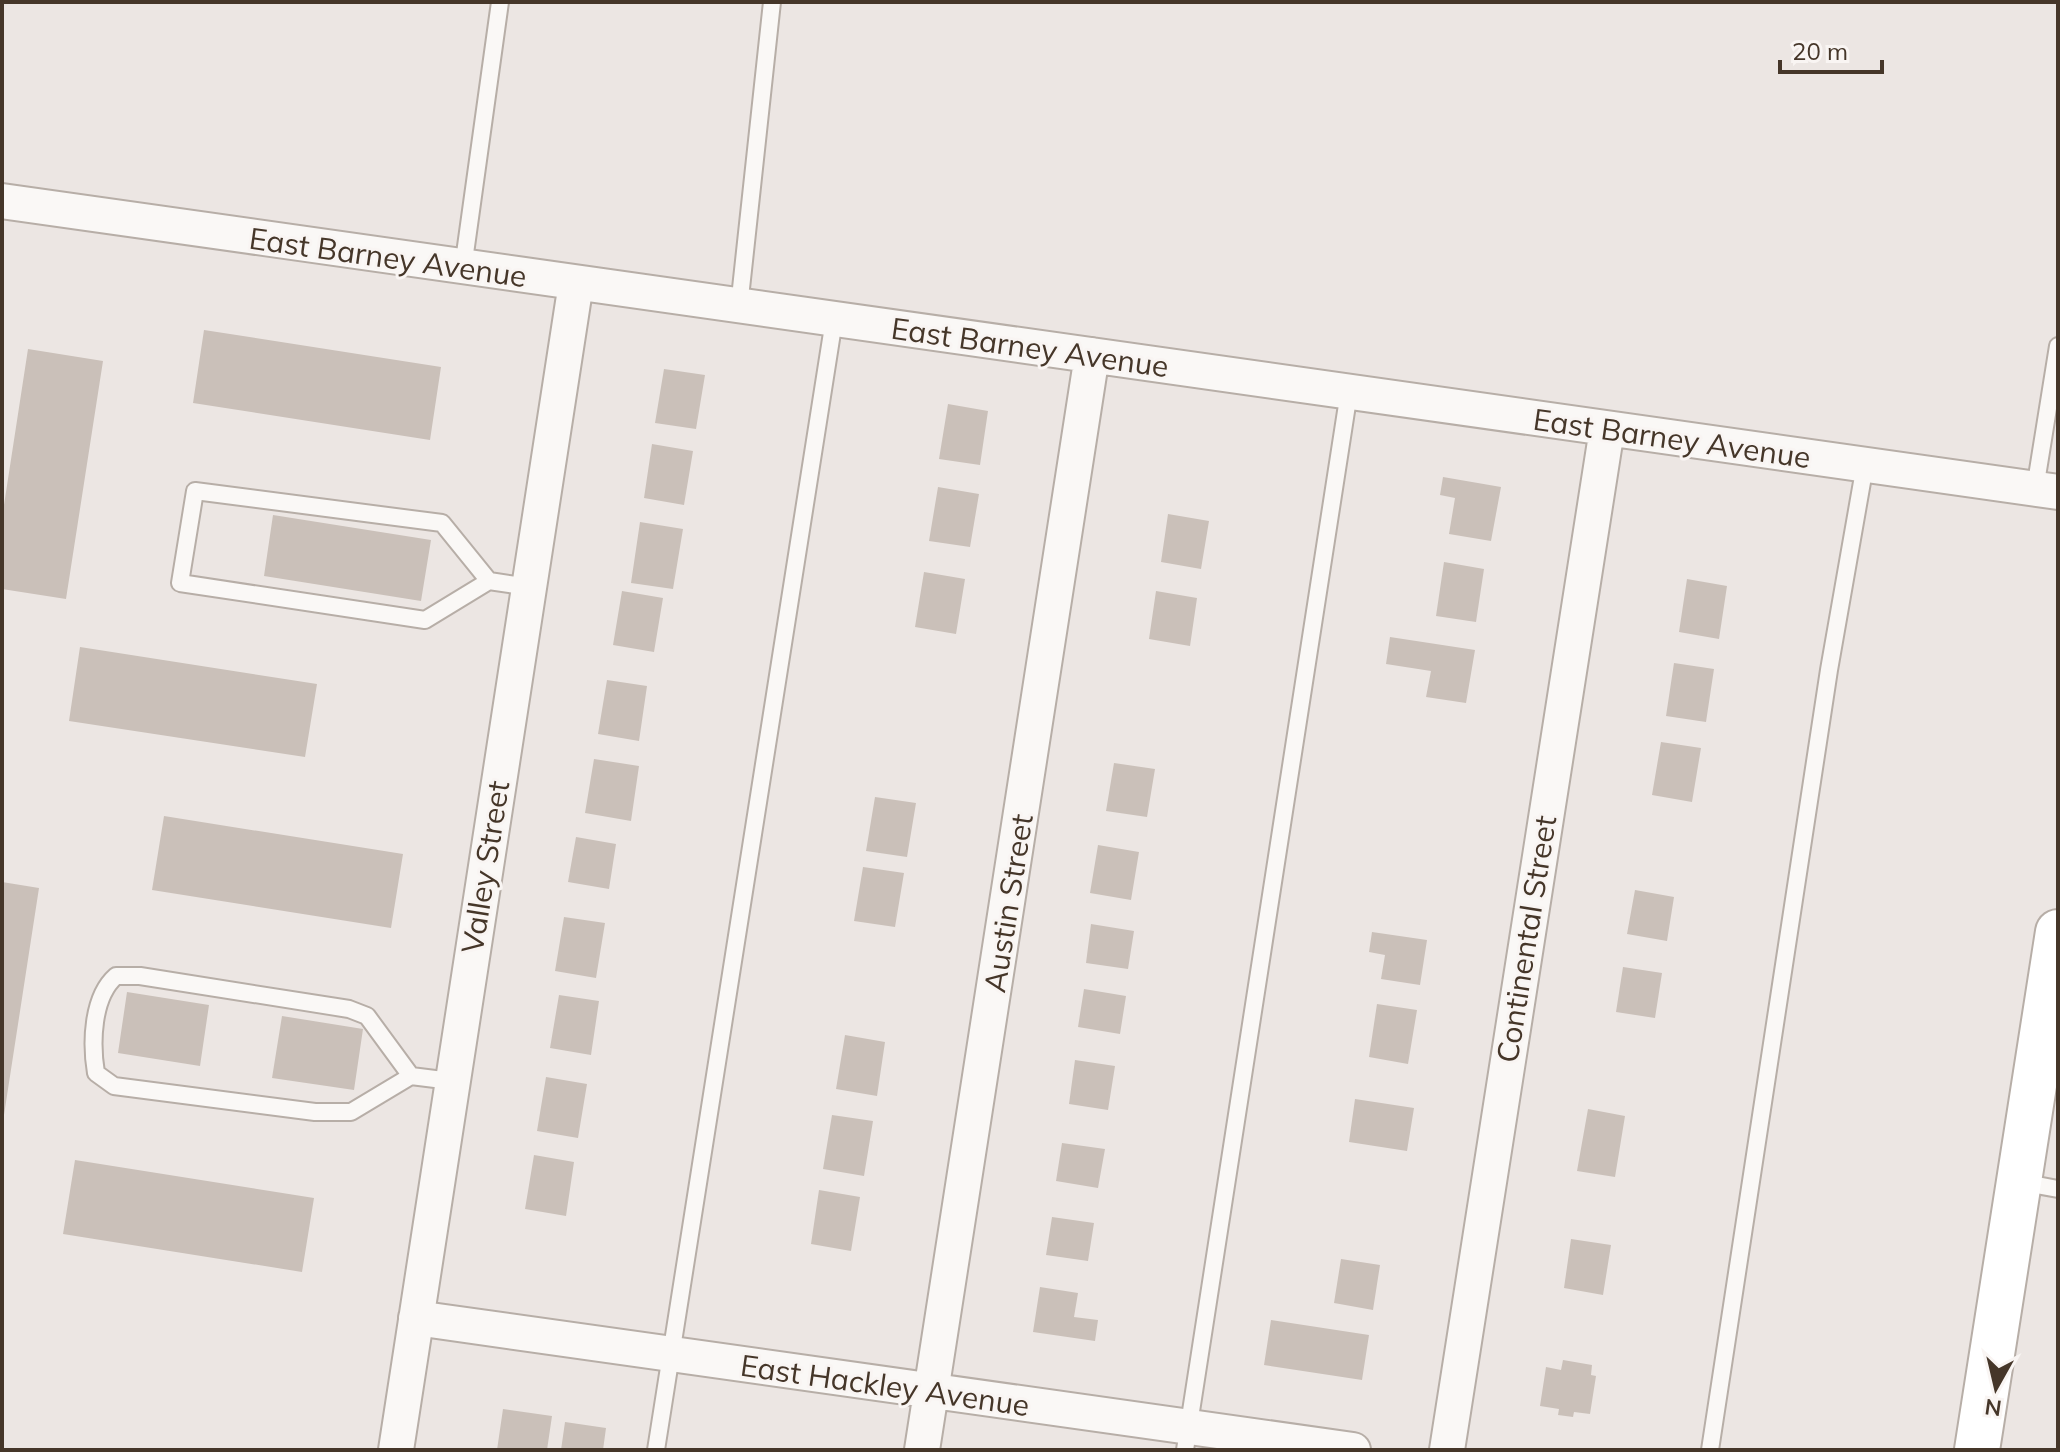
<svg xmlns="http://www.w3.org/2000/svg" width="2060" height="1452" font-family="Mulish,sans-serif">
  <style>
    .building { fill: #cac0b9 }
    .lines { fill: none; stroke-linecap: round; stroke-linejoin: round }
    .lane-casing { stroke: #b7aea7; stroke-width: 20 }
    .street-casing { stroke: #b7aea7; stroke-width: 38 }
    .secondary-casing { stroke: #b7aea7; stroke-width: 48 }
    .lane { stroke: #faf8f6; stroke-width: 16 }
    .street { stroke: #faf8f6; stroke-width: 34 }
    .secondary { stroke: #fff; stroke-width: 44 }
    .labels { text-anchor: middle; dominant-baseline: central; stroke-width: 6; stroke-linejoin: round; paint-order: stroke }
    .street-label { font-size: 30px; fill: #453629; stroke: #f9f5f3 }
  </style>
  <rect width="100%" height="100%" fill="#ece6e3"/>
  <path class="building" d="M204 330 441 367 430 440 193 403Z
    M28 349 103 361 66 599 2 589V518Z
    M664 369 705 375 696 429 655 423Z
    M948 404 988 411 980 465 939 459Z
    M652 444 693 451 684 505 644 498Z
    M1443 477 1501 487 1491 541 1449 534 1455 498 1440 495Z
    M938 487 979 494 970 547 929 541Z
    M1168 514 1209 521 1201 569 1161 562Z
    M273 515 431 540 421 601 264 576Z
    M640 522 683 529 673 589 631 583Z
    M1444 562 1484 569 1476 622 1436 616Z
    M924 572 965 579 956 634 915 627Z
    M1687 579 1727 586 1719 639 1679 632Z
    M622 591 663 598 654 652 613 645Z
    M1156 591 1197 598 1190 646 1149 639Z
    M1390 637 1475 650 1466 703 1426 697 1431 671 1386 664Z
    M80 647 317 684 305 757 69 721Z
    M1674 663 1714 669 1706 722 1666 716Z
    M607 680 647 686 639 741 598 734Z
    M1661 742 1701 748 1692 802 1652 795Z
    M594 759 639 766 631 821 585 813Z
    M1114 763 1155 769 1147 817 1106 811Z
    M875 797 916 803 907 857 866 851Z
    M164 816 403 854 391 928 152 890Z
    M576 837 616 844 609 889 568 882Z
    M1098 845 1139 852 1131 900 1090 893Z
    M863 867 904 873 895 927 854 921Z
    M2 882 39 888 4 1115H2Z
    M1635 890 1674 897 1667 941 1627 934Z
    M564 917 605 923 596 978 555 971Z
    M1091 924 1134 931 1128 969 1086 963Z
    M1372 932 1427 940 1420 985 1381 979 1385 955 1369 952Z
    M1623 967 1662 973 1655 1018 1616 1012Z
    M1084 989 1126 996 1120 1034 1078 1027Z
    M127 992 209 1005 200 1066 118 1053Z
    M559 995 599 1001 591 1055 550 1048Z
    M1377 1004 1417 1010 1408 1064 1369 1057Z
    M282 1016 363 1029 354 1090 272 1078Z
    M845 1035 885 1042 877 1096 836 1089Z
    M1075 1060 1115 1066 1108 1110 1069 1104Z
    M546 1077 587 1084 578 1138 537 1131Z
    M1355 1099 1414 1108 1407 1151 1349 1142Z
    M1588 1109 1625 1116 1615 1177 1577 1171Z
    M832 1115 873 1121 864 1176 823 1169Z
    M1062 1143 1105 1149 1098 1188 1056 1181Z
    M534 1155 574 1162 566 1216 525 1209Z
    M75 1160 314 1198 302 1272 63 1234Z
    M819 1190 860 1197 851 1251 811 1244Z
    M1052 1217 1094 1223 1088 1261 1046 1255Z
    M1571 1239 1611 1245 1603 1295 1564 1288Z
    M1341 1259 1380 1265 1373 1310 1334 1303Z
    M1040 1287 1078 1293 1074 1317 1098 1320 1095 1341 1033 1332Z
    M1271 1320 1369 1335 1362 1380 1264 1365Z
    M1563 1360 1592 1365 1591 1375 1596 1376 1590 1414 1574 1412 1573 1417 1558 1415 1559 1409 1540 1406 1546 1367 1561 1370Z
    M503 1409 552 1416 547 1450H497Z
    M565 1422 606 1428 603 1450H561Z"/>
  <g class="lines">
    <g class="lane-casing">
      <path id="lane" d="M463 268 500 2
        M739 307 772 2
        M2035 489 2058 346
        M489 581 442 523 195 491 180 583 425 620 489 581 529 587
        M411 1076 367 1016 349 1009 140 976H116C92 997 91 1043 96 1073L114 1086 315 1112H351L411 1076 451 1081
        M2020 1182 2058 1189
        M656 1450 834 320
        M1185 1450 1349 392
        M1710 1450 1829 670 1865 465"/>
    </g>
    <g class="street-casing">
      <path id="street" d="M2 201 2058 492
        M416 1318 1353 1450
        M396 1450 576 283
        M922 1450 1092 355
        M1447 1450 1607 429"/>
    </g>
    <g class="secondary-casing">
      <path id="secondary" d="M1977 1450 2058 932"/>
    </g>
    <use href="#lane" class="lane"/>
    <use href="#street" class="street"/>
    <use href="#secondary" class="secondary"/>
  </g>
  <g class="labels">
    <g class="street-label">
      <text transform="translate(388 257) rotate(8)">East Barney Avenue</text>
      <text transform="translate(1030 347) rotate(8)">East Barney Avenue</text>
      <text transform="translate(1672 438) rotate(8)">East Barney Avenue</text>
      <text transform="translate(485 867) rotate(-81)">Valley Street</text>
      <text transform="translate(1008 903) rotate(-81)">Austin Street</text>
      <text transform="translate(1526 939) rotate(-81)">Continental Street</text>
      <text transform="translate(885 1385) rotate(8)">East Hackley Avenue</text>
    </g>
  </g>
  <rect width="2060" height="1452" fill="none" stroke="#453629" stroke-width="8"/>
  <g transform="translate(1996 1388) rotate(188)" stroke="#f9f5f3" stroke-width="6" paint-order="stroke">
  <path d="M0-6L14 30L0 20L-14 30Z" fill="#453629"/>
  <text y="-12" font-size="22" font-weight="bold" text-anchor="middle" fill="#453629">N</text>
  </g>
  <path d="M1780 60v12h102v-12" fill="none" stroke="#453629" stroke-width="4"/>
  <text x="1792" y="60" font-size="24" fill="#453629" stroke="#f9f5f3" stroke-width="6" paint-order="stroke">20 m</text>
</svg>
